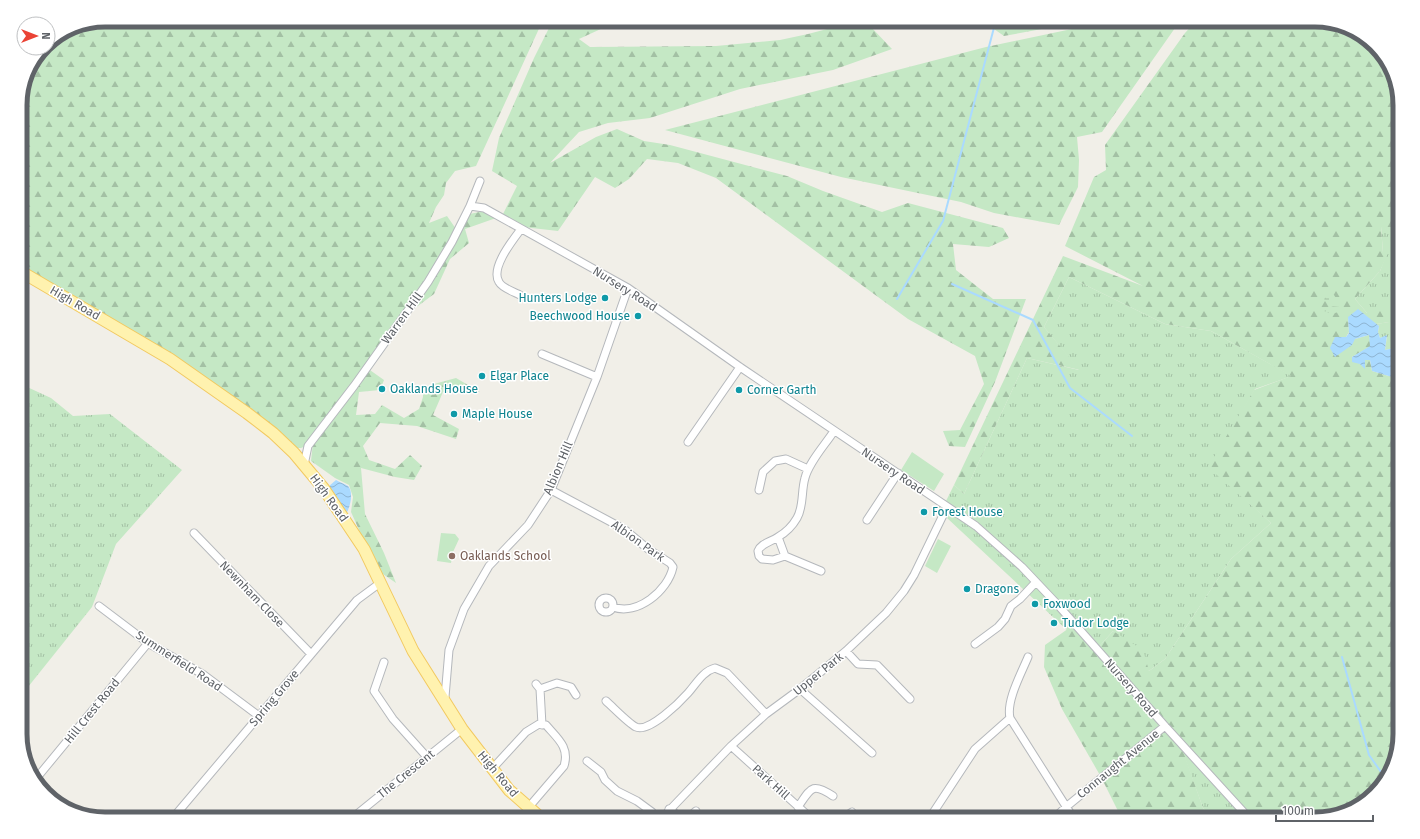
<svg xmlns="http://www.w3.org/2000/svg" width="1420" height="839" font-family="'Fira Sans',sans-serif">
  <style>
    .grass { fill: url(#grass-tufts) }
    .forest { fill: url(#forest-firs) }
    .wetland { fill: url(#wetland-marsh) }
    .park { fill: #c5e8c5 }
    .water { fill: url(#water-waves) }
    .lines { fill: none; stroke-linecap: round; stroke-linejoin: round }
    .stream { stroke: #aadaff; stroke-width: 2 }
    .street-casing { stroke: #b5b8bc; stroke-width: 9 }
    .primary-casing { stroke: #f2c960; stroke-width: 13 }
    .street { stroke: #fff; stroke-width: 7 }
    .primary { stroke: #fff2af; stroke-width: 11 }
    .culture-dot { fill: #0f9aa8; stroke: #fff; stroke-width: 1.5 }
    .education-dot { fill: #8d6e63; stroke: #fff; stroke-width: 1.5 }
    .labels { text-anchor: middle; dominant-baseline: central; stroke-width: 3; stroke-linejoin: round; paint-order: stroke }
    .street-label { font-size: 12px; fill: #5f6368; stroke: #fff }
    .culture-label { font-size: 12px; fill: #0d838f; stroke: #fff; text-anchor: start }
    .education-label { font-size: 12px; fill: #785e54; stroke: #fff; text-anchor: start }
    .rim { fill: none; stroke: #5f6368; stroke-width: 5 }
  </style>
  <defs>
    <pattern id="grass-tufts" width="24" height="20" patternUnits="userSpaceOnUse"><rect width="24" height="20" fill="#c5e8c5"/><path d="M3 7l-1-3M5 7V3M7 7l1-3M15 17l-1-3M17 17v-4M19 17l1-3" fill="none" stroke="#a3c0a4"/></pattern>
    <pattern id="forest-firs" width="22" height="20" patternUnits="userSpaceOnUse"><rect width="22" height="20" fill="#c5e8c5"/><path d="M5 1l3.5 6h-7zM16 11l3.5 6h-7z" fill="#a3c0a4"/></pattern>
    <pattern id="wetland-marsh" width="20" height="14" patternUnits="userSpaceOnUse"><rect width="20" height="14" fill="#c5e8c5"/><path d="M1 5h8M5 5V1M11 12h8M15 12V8" fill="none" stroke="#a3c0a4"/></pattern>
    <pattern id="water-waves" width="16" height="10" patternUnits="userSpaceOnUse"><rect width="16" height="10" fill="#aadaff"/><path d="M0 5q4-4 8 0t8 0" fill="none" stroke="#8eb4d2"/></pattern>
  </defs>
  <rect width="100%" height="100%" fill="#f1efe8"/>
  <path class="grass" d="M1381 226 1400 235V350L1398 347 1385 350 1387 336 1380 338 1378 332 1379 326 1376 324 1389 322 1367 313 1355 299 1380 271 1387 253H1383Z
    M1069 277 1165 324 1211 331 1292 376 1255 389 1210 467 1271 523 1231 559 1165 659 1149 671 1113 631 1097 649 1069 632 947 518 935 509 946 501 954 485 964 494 1027 358 1079 370 1044 327Z
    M25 386 51 398 73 416 110 414 182 470 116 544 92 607 20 697V411L24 409Z
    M1182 750 1255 819H1212L1203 808Z"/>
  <path class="forest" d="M106 20H543L476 166 455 171 446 183 444 195 436 207 429 223 447 216 456 229 465 215 484 211 496 218 465 229 469 243 450 259 434 294 391 326 367 368 384 380 380 390 359 392 356 415 375 414 382 405 404 418 419 409 423 397V387L456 378 480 392H443L433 415 459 429 456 439 417 426 380 423 363 446 369 460 395 469 410 455 422 466 414 480 395 477 361 468 365 514 384 553 396 583 377 570 351 512 353 497 349 485 335 478 311 461 313 443 301 448H293L258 418 20 267V100L27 73 43 48H48V43L73 26Z
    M553 20H616V22L579 39 590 47 716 46 780 40 808 34 831 28 843 20H871L870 26 892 49 833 70 740 89 650 118 608 123 579 132 550 163 596 137 617 129 644 141 670 145 787 176 823 191 882 212 908 203 1003 228 1009 238 989 247 953 244 956 270 993 299H1026L995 382 965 447 949 446 943 431 960 430 984 384 975 356 908 319 716 178 678 163 647 159 629 179 615 188 595 177 558 231 523 227 503 214 517 186 492 171 499 138 534 58Z
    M984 20H1091L1004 36 984 22Z
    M1197 20H1296L1333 28 1354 37 1372 52 1383 57 1388 63 1400 100V235L1381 227 1383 253H1388L1380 271 1355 299 1367 313 1371 307 1392 315 1390 322 1376 324 1365 316 1348 317 1349 332 1346 337 1355 339 1369 335 1371 346 1352 357 1365 368V360H1370L1372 371 1392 377 1400 390V734L1388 776 1357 807 1315 819H1255L1183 751 1203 808 1212 819H1122L1101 777 1062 709 1044 667 1045 645 1072 626 1097 649 1113 631 1143 650 1149 671 1165 659 1231 559 1271 523 1208 467 1254 390 1291 376 1211 331 1165 324 1069 277 1044 327 1080 370 1027 358 964 494 954 485 1063 256 1143 286 1065 246 1094 177 1106 170 1105 145 1185 33Z
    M1139 21H1160L1175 28 1102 132 1077 137 1079 160 1078 187 1059 225 994 213 961 202 841 177 665 130 986 47 1086 26Z"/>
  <path class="wetland" d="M1329 295H1334L1337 300 1328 304 1324 299Z
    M1333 306 1340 307 1338 312 1332 314 1324 311Z"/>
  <path class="park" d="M912 452 944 474 934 491 901 470Z
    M441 533 455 534 459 539 453 552 451 563 437 561Z
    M938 539 951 546 937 573 925 566Z"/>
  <path class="water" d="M1358 309 1379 326 1378 332 1380 338 1387 335 1385 350 1398 347 1400 350V403V390L1392 377 1372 371 1370 360H1365V369L1360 364 1352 362V357L1370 346 1369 335 1355 339 1352 345 1335 357 1330 348 1335 337H1346L1349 333 1348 317Z
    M336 480C339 482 345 484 348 486 354 492 350 508 346 514L328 487Z"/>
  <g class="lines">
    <path class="stream" d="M952 284 1033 320 1070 388 1132 436
      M897 299 943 221 996 20
      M1342 657 1369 755 1386 779"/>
    <g class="street-casing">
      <path id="street" d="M470 206 484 208 628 288 740 367 976 526 1022 567 1057 604 1165 726 1250 819
        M520 295C514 292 502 288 499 282 490 268 513 240 521 229
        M542 354 597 377
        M688 442 740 367
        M304 465 308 446 354 386 428 282 452 242 470 206 480 181
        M551 490 624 529 648 549 670 563 673 567C668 591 637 616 613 607
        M759 490 763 472 775 461 786 459 808 469
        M867 520 898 473
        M194 533 311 654
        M778 537 785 556
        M821 571 785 556 773 560 762 559 759 556 758 551C761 543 771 542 778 537 785 533 793 525 797 518 804 506 801 491 805 478 809 462 825 445 834 431
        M599 605a7 7 0 1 1 14 0a7 7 0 1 1-14 0Z
        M99 606 148 643 204 675 259 716
        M975 644 998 627 1005 619 1011 606 1020 599 1036 582
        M846 651 858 664 877 665 910 699
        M1028 657C1021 674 1006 701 1010 718L1074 819
        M384 662 374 691 393 719 427 757
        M536 684 540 689 542 725
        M540 689 557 683 571 687 576 695
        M800 689 872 753
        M443 701 445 697 449 650 464 609 489 566 528 525 551 490 597 377 628 288
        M606 701C613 707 628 723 636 727 649 733 680 702 688 693 696 684 703 671 715 668L727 673 766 714
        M731 746 812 819
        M587 761 601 772 605 780 617 791 637 801 652 812 658 819
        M492 769 526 732 539 724 546 725C557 738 570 747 564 766L528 808
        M35 780 148 643
        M798 807C811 788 812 782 833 796
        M1355 808 1359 806
        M669 809 683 819 688 818 696 811
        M172 819 357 600 380 583
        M351 819 462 729
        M661 819 731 746 766 714 800 689 846 651 886 613 904 591 914 575 947 507
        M842 819 852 812
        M929 819 975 749 1010 718
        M1053 819 1066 807 1165 726"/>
    </g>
    <g class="primary-casing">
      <path id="primary" d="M20 271 170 359 247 413 273 433 294 453 324 489 364 549 413 651 462 729 509 790 542 819"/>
    </g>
    <use href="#street" class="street"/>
    <use href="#primary" class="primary"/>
  </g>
  <g class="culture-dot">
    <circle cx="605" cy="298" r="4"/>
    <circle cx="638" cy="316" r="4"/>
    <circle cx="482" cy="376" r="4"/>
    <circle cx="382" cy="389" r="4"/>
    <circle cx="739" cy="390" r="4"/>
    <circle cx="454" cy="414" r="4"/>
    <circle cx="924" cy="512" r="4"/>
    <circle cx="967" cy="589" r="4"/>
    <circle cx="1035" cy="604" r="4"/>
    <circle cx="1054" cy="623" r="4"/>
  </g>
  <circle class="education-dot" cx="452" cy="556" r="4"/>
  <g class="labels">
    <g class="street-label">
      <text transform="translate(625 289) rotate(32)">Nursery Road</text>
      <text transform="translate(75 303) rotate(30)">High Road</text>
      <text transform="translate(402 318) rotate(-54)">Warren Hill</text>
      <text transform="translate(558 468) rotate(-67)">Albion Hill</text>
      <text transform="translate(893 471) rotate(34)">Nursery Road</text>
      <text transform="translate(329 498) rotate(54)">High Road</text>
      <text transform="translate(638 541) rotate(35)">Albion Park</text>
      <text transform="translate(252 594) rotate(46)">Newnham Close</text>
      <text transform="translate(179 661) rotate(33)">Summerfield Road</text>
      <text transform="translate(818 674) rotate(-39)">Upper Park</text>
      <text transform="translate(1131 688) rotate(49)">Nursery Road</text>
      <text transform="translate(274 698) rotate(-50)">Spring Grove</text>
      <text transform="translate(92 711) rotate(-51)">Hill Crest Road</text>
      <text transform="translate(1118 764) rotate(-39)">Connaught Avenue</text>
      <text transform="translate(406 774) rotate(-39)">The Crescent</text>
      <text transform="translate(498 774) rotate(50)">High Road</text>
      <text transform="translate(771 782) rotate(42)">Park Hill</text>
    </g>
    <g class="culture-label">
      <text x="597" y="298" text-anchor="end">Hunters Lodge</text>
      <text x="630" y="316" text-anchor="end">Beechwood House</text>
      <text x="490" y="376">Elgar Place</text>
      <text x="390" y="389">Oaklands House</text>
      <text x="747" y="390">Corner Garth</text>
      <text x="462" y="414">Maple House</text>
      <text x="932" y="512">Forest House</text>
      <text x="975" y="589">Dragons</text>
      <text x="1043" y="604">Foxwood</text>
      <text x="1062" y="623">Tudor Lodge</text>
    </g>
    <g class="education-label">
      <text x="460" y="556">Oaklands School</text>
    </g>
  </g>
  <path d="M0 0H1420V839H0ZM105 27H1315A78 78 0 0 1 1393 105V734A78 78 0 0 1 1315 812H105A78 78 0 0 1 27 734V105A78 78 0 0 1 105 27Z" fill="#fff" fill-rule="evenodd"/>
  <path class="rim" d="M105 27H1315A78 78 0 0 1 1393 105V734A78 78 0 0 1 1315 812H105A78 78 0 0 1 27 734V105A78 78 0 0 1 105 27Z"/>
  <g transform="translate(36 36) rotate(90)"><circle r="19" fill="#ffffff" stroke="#bfc1c3"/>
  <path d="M0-3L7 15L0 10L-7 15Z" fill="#ea4335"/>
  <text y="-6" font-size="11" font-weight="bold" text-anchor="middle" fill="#5f6368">N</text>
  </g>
  <path d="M1276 815v6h97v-6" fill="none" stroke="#5f6368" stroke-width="2"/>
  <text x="1282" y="815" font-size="12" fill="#5f6368" stroke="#ffffff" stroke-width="3" paint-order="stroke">100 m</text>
</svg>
